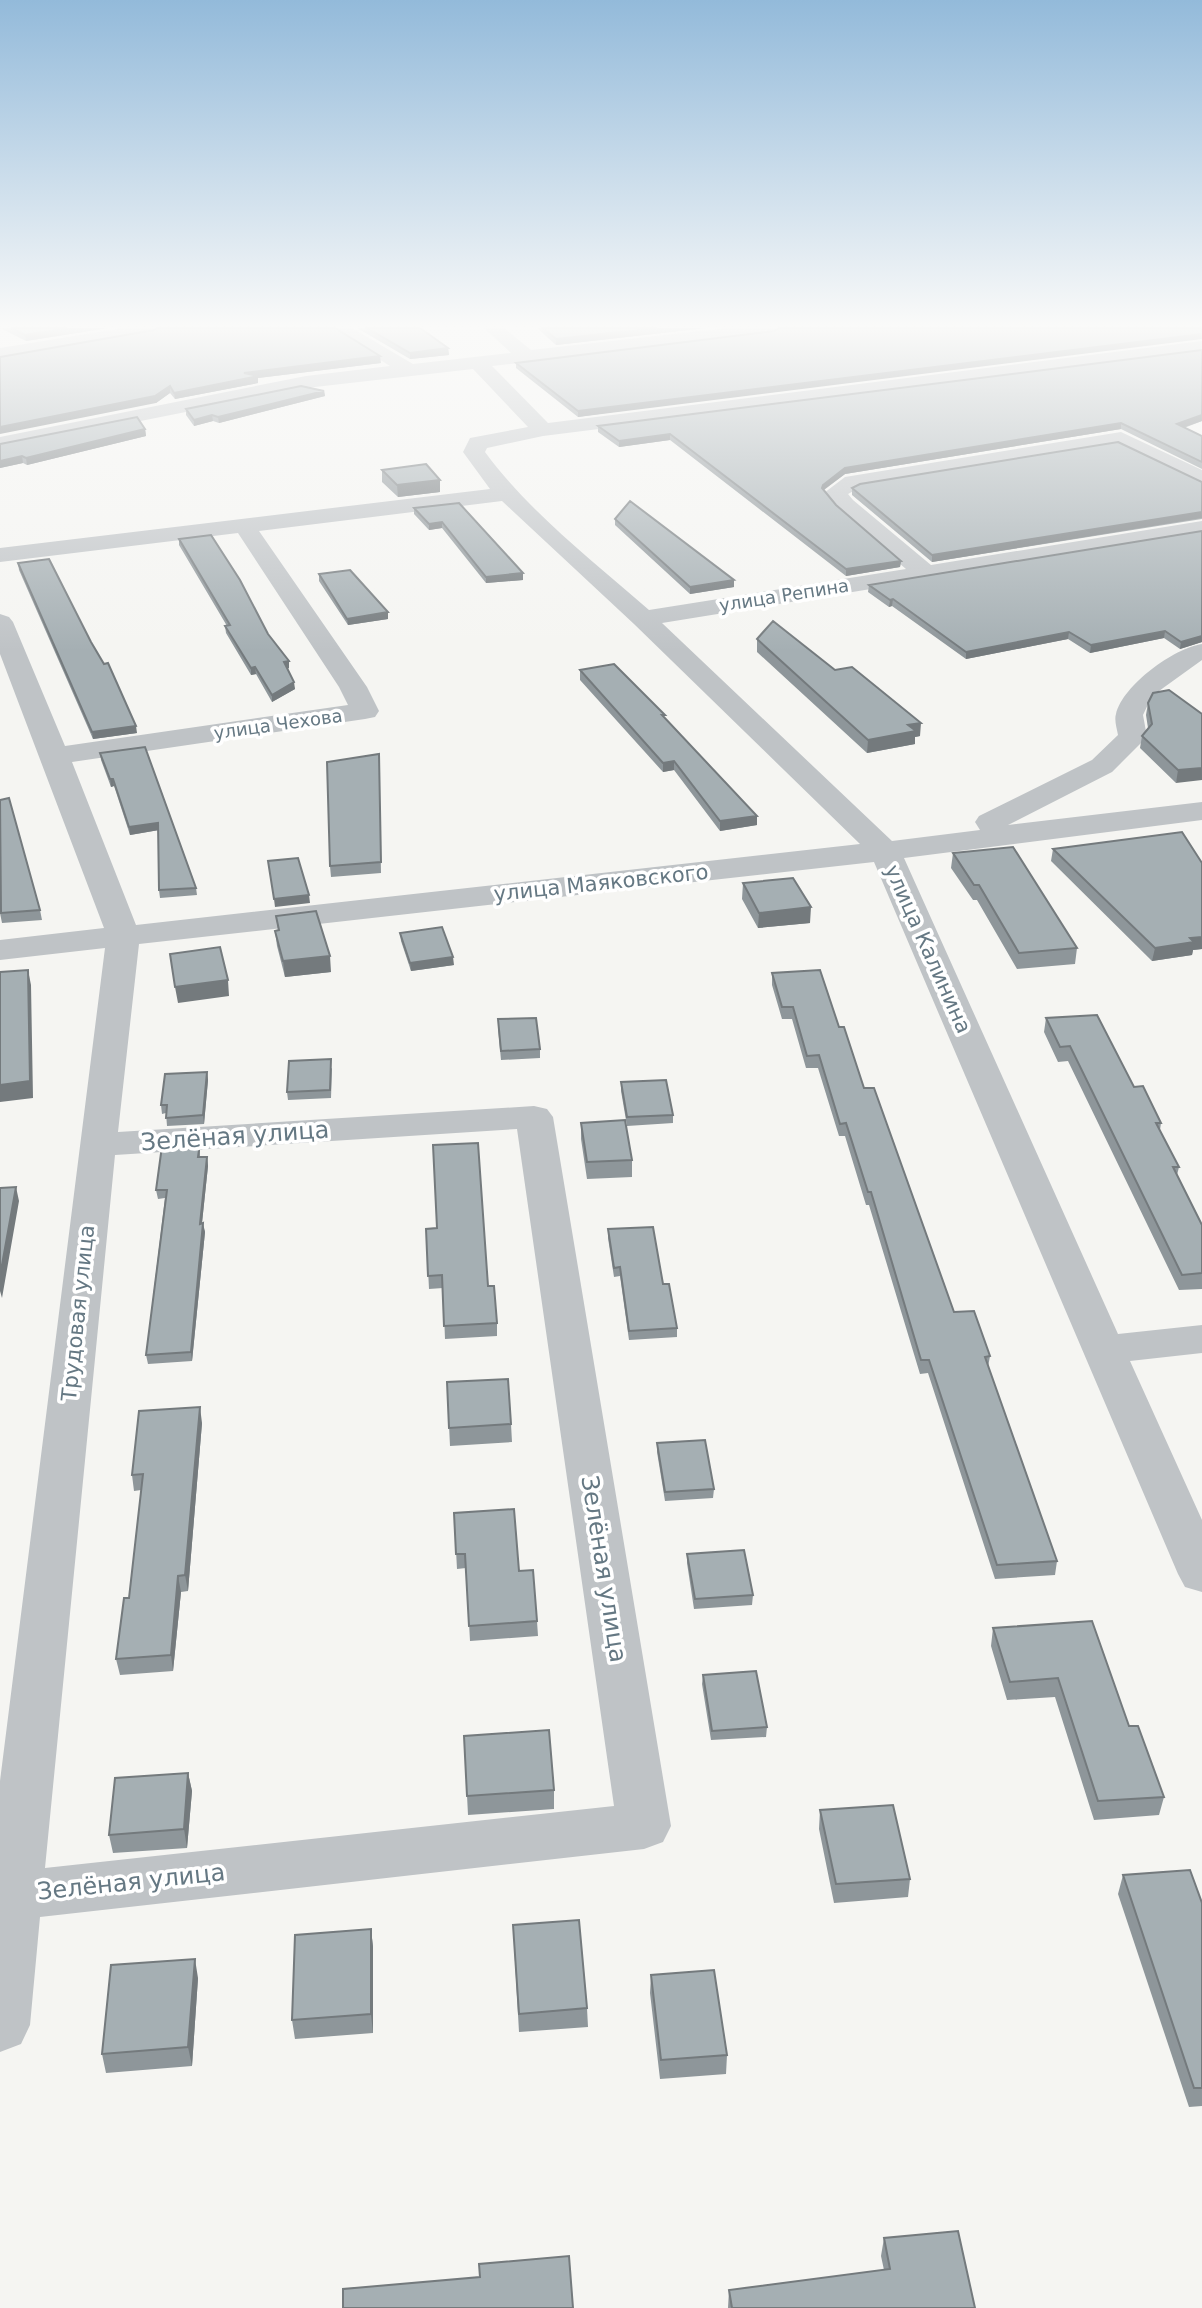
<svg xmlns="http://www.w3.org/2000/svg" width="1202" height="2308" font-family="'DejaVu Sans',sans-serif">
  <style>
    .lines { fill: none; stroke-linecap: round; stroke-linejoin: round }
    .minor { fill: #bfc3c6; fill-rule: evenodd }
    .wall { fill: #8e969a }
    .shaded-wall { fill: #747a7d }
    .building { fill: #a5afb3; stroke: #747a7d; stroke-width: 2 }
    .labels { text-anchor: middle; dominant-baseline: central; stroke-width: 7; stroke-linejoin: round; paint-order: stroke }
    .far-street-label { font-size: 18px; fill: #657883; stroke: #fff }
    .street-label { font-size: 21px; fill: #657883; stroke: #fff }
    .near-street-label { font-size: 24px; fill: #657883; stroke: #fff }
  </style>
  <rect width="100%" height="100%" fill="#f5f5f2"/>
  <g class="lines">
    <path class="minor" d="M123 328H163L154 334 0 360V348Z
      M330 328H352L413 364 511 353 484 328H504L531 350 727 328H782L773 334 492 366 548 423 1202 341V353L543 436 487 448 485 452C530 513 592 560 649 610L906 569 837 510 824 493 845 477 1121 432 1202 470V486L1118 445 859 488 848 494 853 500 931 565 1202 521V535L662 623 892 841 980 830 975 822 979 816 1092 760 1118 735C1117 729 1114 720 1116 714 1123 685 1174 648 1202 644V660L1152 696 1143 715 1147 737 1112 772 1008 825 1202 802V820L904 858 1118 1334 1202 1325V1353L1130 1361 1202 1520V1592L1185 1587 1178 1574 874 862 139 944 118 1132 534 1106 547 1109 553 1117 671 1826 663 1842 644 1849 40 1917 30 2025 21 2044 0 2052V1781L105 948 0 960V940L104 928 0 654V614L9 617 13 622 65 746 348 705 339 687 238 533 0 562V548L490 489 463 452 470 438 528 427 473 369 306 388 0 449V437L306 376 390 366ZM502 501 634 624 860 844 136 925 72 762 365 719 375 717 379 711 367 687 259 531ZM517 1129 614 1806 45 1868 115 1155Z"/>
  </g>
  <path class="wall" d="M0 328H108L26 341Z
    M357 328H420L448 348 449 355 410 359Z
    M537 328H706L556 345Z
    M1202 328 578 417 516 368V363L774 331Z
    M154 330 381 363 258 378V383L175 399 170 393 156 403Z
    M1202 350V421L1184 428 1202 436V469L1121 429 845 474 824 490 836 505 901 561 900 567 846 576 670 440 619 447 598 432V426Z
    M324 391 325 396 219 423 213 421 194 426 186 415V409Z
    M145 429 146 436 27 465 23 463 0 468V444Z
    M382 470 440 480V492L398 497 382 482Z
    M1202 482V519L932 562 852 495V488Z
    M459 503 523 573V580L486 583 442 528 429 530 414 514V508Z
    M615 519 734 580V587L690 594 615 525Z
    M1202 531V642L1180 649 1164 638 1090 653 1068 639 966 659 892 606 889 607 868 592 869 585Z
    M179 539 268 634 289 668 287 669 295 689 272 702 256 674 251 675 226 633 225 626H227L179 545Z
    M18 563 137 733 93 739 19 570Z
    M319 574 388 612V619L348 625 319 581Z
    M757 639 835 670 920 736 915 737V744L867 753 757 652Z
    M580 670 665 718 757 816V825L720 831 674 770 663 772 580 680Z
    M1148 703 1202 714 1176 783 1140 748 1142 736 1148 728 1146 715Z
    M145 747 196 888 197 895 160 898 159 890V830L130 835 114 786 111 787 101 760 100 753Z
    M379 754 381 873 331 877 330 866Z
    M0 800 40 910 42 920 2 923 0 913Z
    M1053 849 1202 863V949L1193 950 1192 955 1152 961 1051 861Z
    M953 853 1077 948 1075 964 1017 969 977 900H973L951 868Z
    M743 883 810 923 758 928 742 899Z
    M276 916 331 972 285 977 277 946 275 931 278 930Z
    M400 933 454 965 411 971 401 941Z
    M772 973 839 1027 954 1312 990 1356 988 1367 1057 1561 1055 1575 995 1579 928 1373 920 1374 869 1205H866L845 1136H839L818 1068H806L792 1019H782L772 985Z
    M1046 1018 1134 1087 1161 1123 1160 1130 1179 1167 1177 1175 1202 1225V1289L1179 1290 1068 1061 1058 1062 1044 1032Z
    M498 1028 540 1049V1058L501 1060Z
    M332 1068 331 1098 288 1100 287 1092Z
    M207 1072 208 1080 204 1124 167 1126 166 1113 162 1114 161 1105Z
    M621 1082 673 1115V1123L627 1126 621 1091Z
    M581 1123 632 1160V1177L587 1179 581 1139Z
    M200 1143V1157H207L208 1166 202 1223 205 1232 192 1361 148 1364 146 1355 165 1198 158 1199 156 1190Z
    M426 1229 488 1286 497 1323V1336L445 1339 443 1288 429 1289Z
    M608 1229 677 1328V1337L629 1340 620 1276 614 1277 608 1238Z
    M447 1382 511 1424 512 1442 450 1446Z
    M202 1423 188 1591 181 1592 173 1671 120 1675 116 1659 129 1598 141 1490 134 1491 132 1475Z
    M657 1443 714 1489 713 1498 665 1501 657 1452Z
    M454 1513 537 1621 538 1636 470 1641 466 1568 457 1569Z
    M687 1554 753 1595 752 1605 694 1609 687 1563Z
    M993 1628 1129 1726 1164 1797 1159 1815 1094 1820 1055 1697 1007 1700 991 1646Z
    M703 1675 767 1727 766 1737 711 1740 702 1684Z
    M464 1736 554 1790V1809L468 1815Z
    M188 1773 192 1791 187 1848 113 1853 109 1835Z
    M820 1810 910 1879 908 1897 834 1903 819 1829Z
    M1123 1875 1202 1903V2106L1189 2107 1118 1894Z
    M371 1929 373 1947V2033L295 2039 292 2020Z
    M514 1944 587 2008 588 2027 519 2032Z
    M651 1975 727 2055 726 2074 660 2079 650 1993Z
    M198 1978 192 2066 106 2073 102 2054Z
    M884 2238 975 2308H728L729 2290 884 2270 881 2256Z"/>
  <path class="shaded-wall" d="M67 328H108L26 341 25 335Z
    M657 328H706L556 345V339Z
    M1202 334V339L578 417V411Z
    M448 348 449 355 410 359V353Z
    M380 356 381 363 258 378V383L175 399 174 393 244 373Z
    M170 386V393L156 403 0 434V427Z
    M324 391 325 396 219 423 218 417Z
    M212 415 213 421 194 426V420Z
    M1202 415V421L1176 430 1177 424Z
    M1121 423V429L845 474 822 491 823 485 845 468Z
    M145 429 146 436 27 465 26 458Z
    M670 434V440L619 447V441Z
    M22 456 23 463 0 468V461Z
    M440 480V492L398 497 397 485Z
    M1202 512V518L932 562V555Z
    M442 522V528L429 530V524Z
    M901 561 900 567 846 576V569Z
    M523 573V580L486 583V577Z
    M734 580V587L690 594V587Z
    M893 599 892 606 889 607 890 600Z
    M388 612V619L348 625 347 619Z
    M1165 631 1164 638 1090 653 1091 645Z
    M1069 632 1068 639 966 659V652Z
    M1202 636V642L1180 649 1181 642Z
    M289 661V668L284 669V662Z
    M255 667 256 674 251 675V668Z
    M294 682 295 689 272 702V695Z
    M921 723 920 736 915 737V744L867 753 868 740 908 725Z
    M136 726 137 733 93 739 92 732Z
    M674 761V770L663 772V763Z
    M1202 768V780L1176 783 1178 770Z
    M110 779H113L114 786 111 787Z
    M757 816V825L720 831V821Z
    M158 823 159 830 130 835 129 827Z
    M309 895 310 903 275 907 274 899Z
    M811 907 810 923 758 928 759 913Z
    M1202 937V949L1193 950 1192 955 1152 961 1155 948 1190 938Z
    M330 956 331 972 285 977 283 961Z
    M453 957 454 965 411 971 410 963Z
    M28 970 31 985 33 1098 0 1102V1085Z
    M228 980 229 996 178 1003 175 987Z
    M207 1072 208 1080 204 1124 203 1115Z
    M207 1157 208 1166 201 1232 200 1224Z
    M16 1187 19 1201 2 1298 0 1291V1276Z
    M203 1223 205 1232 192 1361 191 1352Z
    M200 1407 202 1423 188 1591 185 1575Z
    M178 1576 181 1592 173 1671 171 1655Z
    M188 1773 192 1791 187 1848 184 1829Z
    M371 1929 373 1947V2033L371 2014Z
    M195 1959 198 1978 192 2066 188 2047Z"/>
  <path class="building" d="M11 328H67L25 335Z
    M157 328H335L380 356 244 373 258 376 174 393 170 386 155 396 0 427V357L154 330Z
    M367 328H420L448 348 410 353Z
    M543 328H657L556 339Z
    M779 328H1202V334L578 411 516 363 774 331Z
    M1202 350V415L1177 424 1202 436V462L1121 423 845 468 823 485 822 488 836 505 901 561 846 569 670 434 619 441 598 426Z
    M301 386 324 391 218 417 212 415 194 420 186 409Z
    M137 417 145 429 26 458 22 456 0 461V444Z
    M1118 442 1202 482V512L932 555 852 488 860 484Z
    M426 464 440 480 397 485 382 470Z
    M630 501 734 580 690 587 615 519Z
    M459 503 523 573 486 577 442 522 429 524 414 508Z
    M1202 531V636L1181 642 1165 631 1091 645 1069 632 966 652 893 599 890 600 869 585Z
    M211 535 240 580 268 634 289 661 284 662 294 682 272 695 255 667 251 668 225 626 230 625 179 539Z
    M49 559 91 642 104 664 108 663 136 726 92 732 18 563Z
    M350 570 388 612 347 619 319 574Z
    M773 621 835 670 852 667 921 723 908 725 916 731 868 740 757 639Z
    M614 664 665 715H662L757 816 720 821 674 761 663 763 580 670Z
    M1169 690 1202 714V768L1178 770 1142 736 1152 724 1148 703 1153 693Z
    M145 747 196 888 159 890 158 823 129 827 113 779H110L100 753Z
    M379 754 381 862 330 866 327 762Z
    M9 798 40 910 1 913 0 800Z
    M1182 832 1202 863V937L1190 938 1194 942 1155 948 1053 849Z
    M1013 847 1077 948 1019 953 979 885H974L953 853Z
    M298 858 309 895 274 899 268 861Z
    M793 878 811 907 759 913 743 883Z
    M316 911 330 956 283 961 275 931 279 930 276 916Z
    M442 927 453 957 410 963 400 933Z
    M220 947 228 980 175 987 170 954Z
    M28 970 30 1081 0 1085V972Z
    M820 970 839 1027H844L864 1088H874L954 1312 974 1311 990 1356 985 1357 1057 1561 997 1565 929 1360H921L871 1192H868L846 1123 840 1124 819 1055 807 1056 793 1007H782L772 973Z
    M1097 1015 1134 1087 1143 1086 1161 1123H1156L1179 1167H1173L1202 1225V1273L1182 1275 1070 1046 1060 1047 1046 1018Z
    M536 1018 540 1049 501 1051 498 1019Z
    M331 1059 330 1090 287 1092 289 1061Z
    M207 1072 203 1115 166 1118 167 1105H161L165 1074Z
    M666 1080 673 1115 627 1117 621 1082Z
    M625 1120 632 1160 587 1162 581 1123Z
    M200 1143 198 1157H207L200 1224 203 1223 191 1352 146 1355 167 1190H156L162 1146Z
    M478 1143 488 1286H494L497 1323 444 1326 442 1275 428 1276 426 1229 437 1228 433 1145Z
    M16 1187 0 1276V1188Z
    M653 1227 663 1284H669L677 1328 629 1331 620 1267 614 1268 608 1229Z
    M508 1379 511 1424 449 1428 447 1382Z
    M200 1407 185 1575 178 1576 171 1655 116 1659 124 1598H129L143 1474 132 1475 139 1411Z
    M705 1440 714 1489 665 1492 657 1443Z
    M514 1509 519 1571 533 1570 537 1621 469 1626 465 1554H456L454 1513Z
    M744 1550 753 1595 695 1599 687 1554Z
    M1092 1621 1129 1726H1138L1164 1797 1098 1801 1058 1678 1010 1682 993 1628Z
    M756 1671 767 1727 712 1731 703 1675Z
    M549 1730 554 1790 467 1796 464 1736Z
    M188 1773 184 1829 109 1835 115 1778Z
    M893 1805 910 1879 836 1884 820 1810Z
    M1190 1870 1202 1903V2088H1194L1123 1875Z
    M579 1920 587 2008 519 2014 513 1925Z
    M371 1929V2014L292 2020 295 1935Z
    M195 1959 188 2047 102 2054 111 1965Z
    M714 1970 727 2055 661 2060 651 1975Z
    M958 2231 975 2308H732L729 2290 890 2269 884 2238Z
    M569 2256 573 2308H343V2289L480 2277 479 2264Z"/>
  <linearGradient id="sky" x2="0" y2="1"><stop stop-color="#93bada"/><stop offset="0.5" stop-color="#fafaf9"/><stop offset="1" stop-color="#fafaf9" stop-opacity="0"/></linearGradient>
  <rect width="1202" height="651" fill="url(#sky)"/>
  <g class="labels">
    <g class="far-street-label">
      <text transform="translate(784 595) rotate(-9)">улица Репина</text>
      <text transform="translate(278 724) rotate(-8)">улица Чехова</text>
    </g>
    <g class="street-label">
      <text transform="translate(601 883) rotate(-6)">улица Маяковского</text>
      <text transform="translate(928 949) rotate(66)">улица Калинина</text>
      <text transform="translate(78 1313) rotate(-84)">Трудовая улица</text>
    </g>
    <g class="near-street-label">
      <text transform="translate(235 1136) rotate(-4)">Зелёная улица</text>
      <text transform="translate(604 1569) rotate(81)">Зелёная улица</text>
      <text transform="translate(131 1882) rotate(-6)">Зелёная улица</text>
    </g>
  </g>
</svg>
